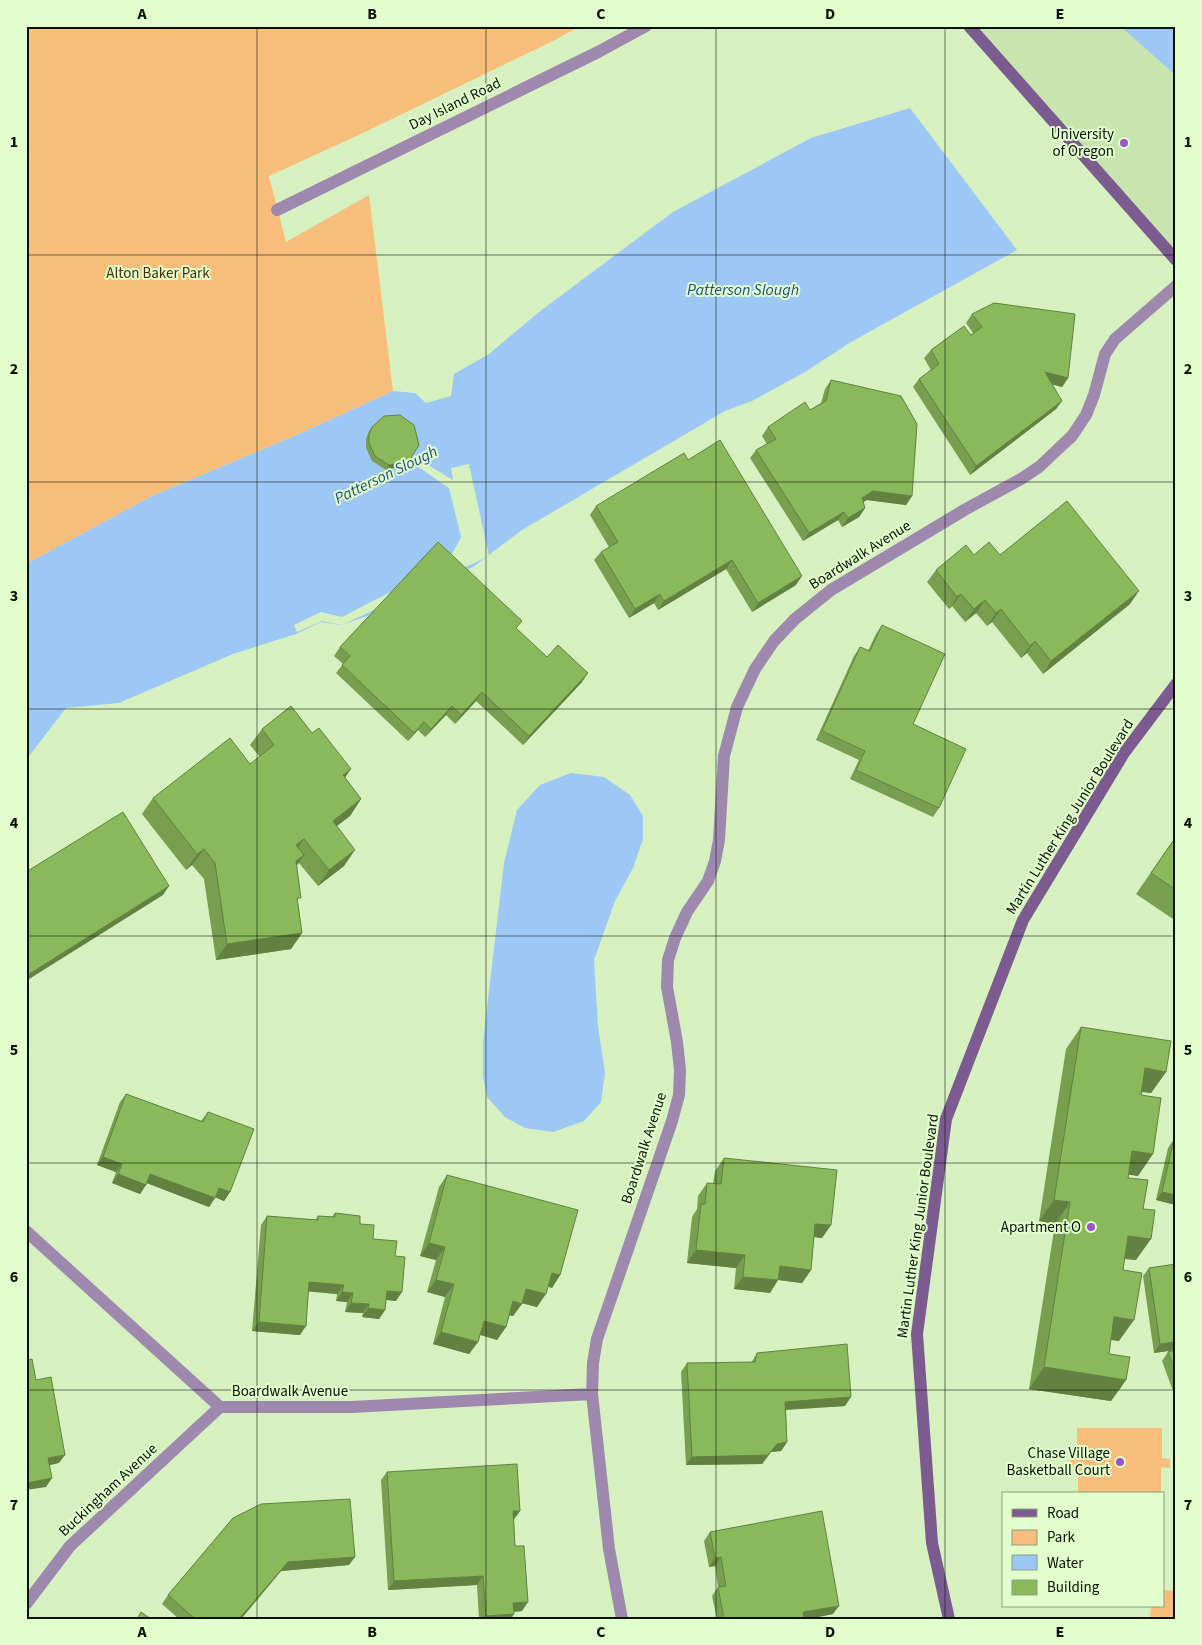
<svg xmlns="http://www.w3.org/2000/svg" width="1202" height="1645" font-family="'Source Sans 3',sans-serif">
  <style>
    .built { fill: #c8e5af }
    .green { fill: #f6be7a }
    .water { fill: #9dc8f6 }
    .pier { fill: #d6f0c0 }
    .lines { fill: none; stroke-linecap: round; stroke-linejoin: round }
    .lane { stroke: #9e88ad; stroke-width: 12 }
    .street { stroke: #9e88ad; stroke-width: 12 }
    .secondary { stroke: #7b5b90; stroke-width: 12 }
    .wall { fill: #779f4f }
    .shaded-wall { fill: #618240 }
    .building { fill: #8ab95c; stroke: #618240 }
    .grid { fill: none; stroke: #091103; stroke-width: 1; stroke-opacity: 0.55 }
    .poi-dot { fill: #9c54c7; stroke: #e3fecd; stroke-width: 2 }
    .labels { text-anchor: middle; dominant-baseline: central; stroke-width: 4; stroke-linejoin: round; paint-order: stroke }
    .street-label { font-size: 15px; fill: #091103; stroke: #e3fecd }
    .poi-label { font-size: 15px; fill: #091103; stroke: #e3fecd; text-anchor: end }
    .park-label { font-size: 15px; fill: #492e06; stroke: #e3fecd }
    .water-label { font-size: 16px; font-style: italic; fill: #1c4e7f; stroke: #e3fecd }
    .neatline { fill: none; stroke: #091103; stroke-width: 2 }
    .grid-label { font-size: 16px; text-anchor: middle; font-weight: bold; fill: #091103 }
  </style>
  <rect width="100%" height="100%" fill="#d6f0c0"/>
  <path class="built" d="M969 26H1176V260Z"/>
  <path class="green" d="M26 26H580L557 39 363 133 269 176 286 242 369 195 393 391 299 434 152 496 26 564Z
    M1077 1428H1162V1458L1170 1459V1468L1161 1467V1494H1078V1466H1070V1454H1077Z
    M1163 1590 1176 1591V1619H1150L1151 1606H1163Z"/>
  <path class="water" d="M1120 26H1176V75L1172 72Z
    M910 108 1017 250 851 342 805 372 752 401 725 411 522 530 473 567 365 617 341 625 321 622 296 634 233 654 119 703 66 708 26 760V564L152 496 299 434 393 391 415 393 426 403 451 396 454 374 489 354 539 312 673 212 811 138Z
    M571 773 604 777 630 795 643 816V839L633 868 615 901 594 960 598 1026 605 1073 601 1102 584 1121 553 1132 525 1128 505 1117 487 1097 483 1076V1042L504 863 517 810 540 785Z"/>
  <path class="pier" d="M420 460 453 480 451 468 469 464 489 556 342 625 322 621 297 632 294 625 321 612 342 617 448 562 461 537 449 488 417 466Z"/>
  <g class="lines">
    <path class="lane" d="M277 210 598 52 646 26"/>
    <path class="street" d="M26 1231 220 1407H352L592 1394 609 1549 622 1619
      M592 1394 593 1363 597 1339 672 1121 679 1095 680 1070 677 1042 667 987 668 960 675 938 687 912 708 881 715 861 719 840 724 756 737 707 755 669 774 641 795 619 831 590 966 509 1021 479 1039 467 1057 450 1072 436 1086 415 1094 395 1105 354 1115 339 1176 286
      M26 1604 70 1546 220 1407"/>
    <path class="secondary" d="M969 26 1176 260
      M949 1619 932 1543 917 1334 946 1119 1023 920 1124 753 1176 684"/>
  </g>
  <path class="wall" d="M972 314 1068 378 1062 387 1052 384 1062 401 1056 409 970 475 913 387 919 379 931 370 924 358 931 350 971 335 973 333 966 323Z
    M831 380 912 496 906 505 867 500 863 502 865 508 859 517 842 527 838 520 803 541 750 458 756 450 767 444 762 436 768 427 810 410 821 403 825 389Z
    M372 427 406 465 386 470 372 461 366 448V439L369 431Z
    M688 460 796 585 752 612 726 569 658 610 654 603 629 618 594 560 601 552 609 547 590 515 596 506Z
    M974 555H1000L1130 604 1043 674 1027 653 1021 658 992 622 987 626 976 613 965 622 952 606 949 609 927 582 936 570Z
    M882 625 939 808 933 817 850 779 859 760 816 740 854 656 860 647 868 651 876 634Z
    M516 629 547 657 582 682 523 745 476 701 455 724 446 715 425 737 418 730 408 741 336 673 343 664 334 656 340 647Z
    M262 729 345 778 361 799 350 816 337 826 344 866 318 886 299 863 296 866 298 903 302 933 291 949 216 960 204 879 192 865 186 870 142 814 153 798 250 764 260 757 250 745Z
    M1176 836V921L1136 894Z
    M1081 1027 1166 1072 1151 1093 1142 1092 1138 1176 1129 1174 1128 1178 1143 1209 1136 1260 1124 1259 1123 1270 1119 1341 1111 1340 1109 1354 1126 1380 1111 1401 1029 1389 1055 1224 1039 1221 1066 1049Z
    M126 1094 201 1121 208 1112 230 1192 224 1201 215 1197 209 1207 147 1183 140 1194 112 1183 116 1172 97 1165 120 1102Z
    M1174 1139 1176 1140V1205L1156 1200 1168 1148Z
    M724 1158 831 1225 822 1238 814 1237 811 1270 802 1283 778 1280 770 1293 734 1289 736 1268 687 1263 692 1217 697 1209 698 1196 707 1183 713 1184 715 1171Z
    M447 1175 560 1275 552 1288 548 1286 537 1307 522 1303 513 1316 509 1315 506 1327 497 1340 480 1335 478 1342 469 1354 433 1344 445 1297 427 1292 436 1260 420 1256 439 1187Z
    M335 1213 360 1224 373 1239 395 1256 396 1301 386 1300 385 1310 379 1319 362 1317 363 1313 345 1312 347 1302 336 1301 337 1294 309 1291 300 1335 252 1331 261 1225 267 1216 315 1220 318 1216 332 1217Z
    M1176 1264V1399L1162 1361 1168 1352 1173 1350 1154 1353 1143 1276 1149 1268Z
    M757 1353 845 1406 786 1410 787 1442 781 1451 771 1452 762 1464 686 1465 681 1372 687 1363H751Z
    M387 1472 520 1511 514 1519 515 1546 522 1611 514 1612 511 1619H479L477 1585 388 1590 381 1480Z
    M233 1518 349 1565 281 1571 241 1619H179L162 1604 168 1595Z
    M710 1532 833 1614 808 1619H717L712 1596 718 1587 715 1566 709 1567 704 1541Z"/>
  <path class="shaded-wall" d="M1045 372 1068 378 1062 387 1039 381Z
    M1062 401 1056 409 970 475 976 466Z
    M409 461 406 465 386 470 389 465Z
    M873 491 912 496 906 505 867 500 855 507 862 498Z
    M865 508 859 517 842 527 848 518Z
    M844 512 838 520 803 541 809 533Z
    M732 560 726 569 658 610 664 601Z
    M802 576 796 585 752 612 758 603Z
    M1139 591 1130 604 1043 674 1051 661Z
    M660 594 654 603 629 618 635 609Z
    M961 594 952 606 949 609 957 597Z
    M985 600 976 613 965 622 974 609Z
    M1001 609 992 622 987 626 996 613Z
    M1035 641 1027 653 1021 658 1030 646Z
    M588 673 582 682 523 745 529 736Z
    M482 692 476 701 455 724 461 715Z
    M452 706 446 715 425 737 431 729Z
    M424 722 418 730 408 741 414 733Z
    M351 769 340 785 343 775Z
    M361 799 350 816 322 837 333 821Z
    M304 839 293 855 296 845Z
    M204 849 192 865 186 870 197 854Z
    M355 850 344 866 318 886 329 870Z
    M304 855 293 871 296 861Z
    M169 886 163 895 26 981V976Z
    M302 933 291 949 216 960 227 944Z
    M1145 1068 1166 1072 1151 1093 1130 1090Z
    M1132 1151 1153 1154 1138 1176 1117 1173Z
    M103 1157 122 1164 116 1172 97 1165Z
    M118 1174 146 1185 140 1194 112 1183Z
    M150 1174 215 1198 209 1207 144 1182Z
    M219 1188 230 1192 224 1201 212 1196Z
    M1162 1192 1176 1195V1205L1156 1200Z
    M1054 1200 1070 1202 1055 1224 1039 1221Z
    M815 1224 831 1225 822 1238 807 1236Z
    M1128 1236 1151 1239 1136 1260 1113 1257Z
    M429 1243 445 1247 436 1260 420 1256Z
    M696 1250 745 1255 736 1268 687 1263Z
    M780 1266 811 1270 802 1283 771 1279Z
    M552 1273 560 1275 552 1288 543 1285Z
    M743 1277 778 1280 770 1293 734 1289Z
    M436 1280 454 1284 445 1297 427 1292Z
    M309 1282 344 1285 337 1294 303 1291Z
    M526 1289 546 1294 537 1307 517 1302Z
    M387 1291 402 1292 396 1301 381 1299Z
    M342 1292 353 1293 347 1302 336 1301Z
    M513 1301 522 1304 513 1316 504 1314Z
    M351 1303 369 1304 363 1313 345 1312Z
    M368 1308 385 1310 379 1319 362 1317Z
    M1114 1317 1134 1320 1119 1341 1099 1338Z
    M484 1321 506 1327 497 1340 475 1333Z
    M259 1322 306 1326 300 1335 252 1331Z
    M441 1332 478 1342 469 1354 433 1344Z
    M1176 1342V1350L1154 1353 1160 1344Z
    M1044 1367 1126 1380 1111 1401 1029 1389Z
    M851 1397 845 1406 779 1410 785 1402Z
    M787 1442 781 1451 771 1452 762 1464 686 1465 692 1457Z
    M65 1455 59 1463 42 1467 48 1458Z
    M52 1478 46 1487 26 1490V1483Z
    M513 1511H520L514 1519Z
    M355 1557 349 1565 281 1571 241 1619H239L288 1562Z
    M721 1557 715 1566 709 1567 715 1558Z
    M483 1576 477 1585 388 1590 394 1581Z
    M528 1602 522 1611 507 1612 513 1603Z
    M839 1606 833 1614 808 1619H798L803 1612Z
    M514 1614 511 1619H484L486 1616Z"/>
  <path class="building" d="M994 303 1075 314 1068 378 1045 372 1062 401 976 466 919 379 939 364 931 350 964 326 971 335 982 327 972 314Z
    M831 380 901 396 917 424 912 496 873 491 862 498 865 508 848 518 844 512 809 533 756 450 776 439 768 427 805 402 810 410 826 401Z
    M400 415 414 425 419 445 409 461 389 465 375 456 369 443V435L372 427 384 416Z
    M720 440 802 576 758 603 732 560 664 601 660 594 635 609 601 552 618 542 596 506 684 453 688 460Z
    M1067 501 1139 591 1051 661 1035 641 1030 646 1001 609 996 613 985 600 974 609 961 594 957 597 936 570 966 545 974 555 989 542 1000 555Z
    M438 542 522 621 516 628 547 657 558 645 588 673 529 736 482 692 461 715 452 706 431 729 424 722 414 733 342 665 350 656 340 647Z
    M882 625 945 654 913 724 966 749 939 808 856 770 865 751 822 731 860 647 870 651Z
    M291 706 312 733 319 728 351 769 343 775 361 799 333 821 355 850 329 870 304 839 296 845 304 855 296 861 301 898H297L302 933 227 944 215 863 204 849 197 854 153 798 230 738 250 764 274 745 262 729Z
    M123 812 169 886 26 976V872Z
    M1176 837V890L1151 873Z
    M1081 1027 1171 1041 1166 1072 1145 1068 1141 1095 1161 1098 1153 1154 1132 1151 1128 1178 1148 1180 1143 1209 1155 1210 1151 1239 1128 1236 1123 1270 1142 1273 1134 1320 1114 1317 1109 1354 1130 1357 1126 1380 1044 1367 1070 1202 1054 1200Z
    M126 1094 203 1122 208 1112 254 1129 230 1192 219 1188 215 1198 150 1174 146 1185 118 1174 122 1164 103 1157Z
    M1174 1139 1176 1140V1195L1162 1192Z
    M724 1158 837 1170 831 1225 815 1224 811 1270 780 1266 778 1280 743 1277 745 1255 696 1250 701 1204H705L707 1183 721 1184Z
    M447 1175 578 1210 560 1275 552 1273 546 1294 526 1289 522 1304 513 1301 506 1327 484 1321 478 1342 441 1332 454 1284 436 1280 445 1247 429 1243Z
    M335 1213 360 1216V1224L374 1225 373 1239 397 1241 395 1256 405 1257 402 1292 387 1291 385 1310 368 1308 369 1304 351 1303 353 1293 342 1292 344 1285 309 1282 306 1326 259 1322 267 1216 318 1220V1216L335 1217Z
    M1176 1264V1342L1160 1344 1149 1268Z
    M847 1344 851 1397 785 1402 787 1442 777 1444 768 1455 692 1457 687 1363 755 1362 757 1353Z
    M1176 1350V1373L1168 1352Z
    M32 1359 36 1380 51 1377 65 1455 48 1458 52 1478 26 1483V1360Z
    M517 1464 520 1511H513L515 1546H524L528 1602 513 1603 514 1614 486 1616 483 1576 394 1581 387 1472Z
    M350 1499 355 1557 288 1562 239 1619H195L168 1595 233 1518 261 1504Z
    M822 1511 839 1606 803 1612 804 1619H724L718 1587 726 1586 721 1557 715 1558 710 1532Z
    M141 1612 151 1619H137Z"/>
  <path class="grid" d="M257 26V1619M486 26V1619M716 26V1619M945 26V1619M26 255H1176M26 482H1176M26 709H1176M26 936H1176M26 1163H1176M26 1390H1176"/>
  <g class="poi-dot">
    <circle cx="1124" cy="143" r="5"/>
    <circle cx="1091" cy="1227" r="5"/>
    <circle cx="1120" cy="1462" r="5"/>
  </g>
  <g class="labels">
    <g class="street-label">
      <text transform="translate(455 104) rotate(-26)">Day Island Road</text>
      <text transform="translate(860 555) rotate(-32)">Boardwalk Avenue</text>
      <text transform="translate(1070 817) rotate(-58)">Martin Luther King Junior Boulevard</text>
      <text transform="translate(644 1148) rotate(-72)">Boardwalk Avenue</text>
      <text transform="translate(918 1226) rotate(-82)">Martin Luther King Junior Boulevard</text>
      <text x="290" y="1391">Boardwalk Avenue</text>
      <text transform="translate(108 1490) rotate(-43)">Buckingham Avenue</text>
    </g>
    <g class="poi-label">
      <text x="1114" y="134">University<tspan x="1114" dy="17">of Oregon</tspan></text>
      <text x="1081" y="1227">Apartment O</text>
      <text x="1110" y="1453">Chase Village<tspan x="1110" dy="17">Basketball Court</tspan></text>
    </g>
    <g class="park-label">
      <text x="158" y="273">Alton Baker Park</text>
    </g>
    <g class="water-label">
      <text x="743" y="290">Patterson Slough</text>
      <text transform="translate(386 475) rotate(-26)">Patterson Slough</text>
    </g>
  </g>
  <rect width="1202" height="1645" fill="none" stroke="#e3fecd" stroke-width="55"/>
  <rect x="1002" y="1492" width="162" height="115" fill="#e3fecd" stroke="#8c9f7c"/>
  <rect x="1012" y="1509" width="25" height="8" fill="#7b5b90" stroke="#8c9f7c"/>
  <text x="1047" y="1518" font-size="15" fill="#091103">Road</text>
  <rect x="1012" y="1530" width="25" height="15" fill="#f6be7a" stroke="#8c9f7c"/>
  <text x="1047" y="1542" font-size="15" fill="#091103">Park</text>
  <rect x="1012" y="1555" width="25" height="15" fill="#9dc8f6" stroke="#8c9f7c"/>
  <text x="1047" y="1568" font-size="15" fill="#091103">Water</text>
  <rect x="1012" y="1580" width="25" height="15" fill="#8ab95c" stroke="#8c9f7c"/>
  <text x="1047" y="1592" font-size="15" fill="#091103">Building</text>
  <rect x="28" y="28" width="1146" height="1590" class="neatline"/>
  <g class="grid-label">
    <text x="142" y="19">A</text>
    <text x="372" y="19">B</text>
    <text x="601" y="19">C</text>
    <text x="830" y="19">D</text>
    <text x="1060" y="19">E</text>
    <text x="14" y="147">1</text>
    <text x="1188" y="147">1</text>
    <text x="14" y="374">2</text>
    <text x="1188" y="374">2</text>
    <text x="14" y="601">3</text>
    <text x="1188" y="601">3</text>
    <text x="14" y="828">4</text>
    <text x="1188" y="828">4</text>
    <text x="14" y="1055">5</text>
    <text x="1188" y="1055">5</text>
    <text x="14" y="1282">6</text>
    <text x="1188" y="1282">6</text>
    <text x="14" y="1510">7</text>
    <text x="1188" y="1510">7</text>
    <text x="142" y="1637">A</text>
    <text x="372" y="1637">B</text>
    <text x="601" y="1637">C</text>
    <text x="830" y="1637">D</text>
    <text x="1060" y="1637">E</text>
  </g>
</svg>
